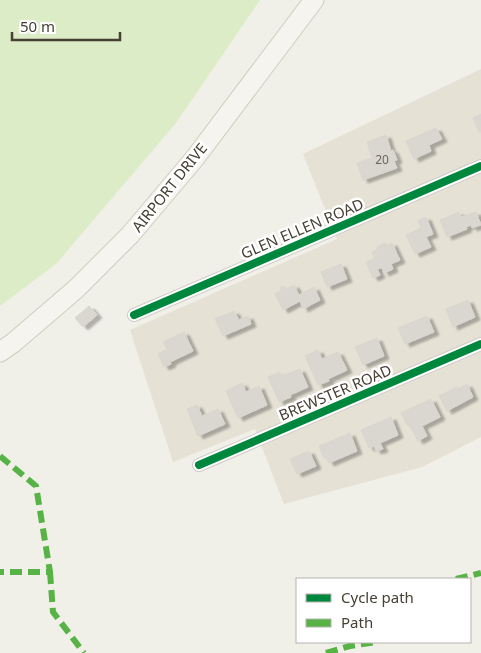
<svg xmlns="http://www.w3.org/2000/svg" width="481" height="653" font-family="'Noto Sans',sans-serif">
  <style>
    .residential { fill: #e5e1d5 }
    .green { fill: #dcecc7 }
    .building { fill: #dad7d1; stroke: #d8d6ce; filter: url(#shadow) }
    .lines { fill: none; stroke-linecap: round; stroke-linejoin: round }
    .minor-casing { stroke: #ceccc6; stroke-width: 14 }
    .secondary-casing { stroke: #d0ccbf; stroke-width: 21 }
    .minor { stroke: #fdfdfc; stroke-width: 12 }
    .secondary { stroke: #f6f4ee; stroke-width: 19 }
    .quiet { stroke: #57b346; stroke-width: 6; stroke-dasharray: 12 6; stroke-linecap: butt }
    .cycleway-casing { stroke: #fff; stroke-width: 11 }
    .cycleway { stroke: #00873e; stroke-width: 8 }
    .labels { text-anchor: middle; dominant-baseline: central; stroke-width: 5; stroke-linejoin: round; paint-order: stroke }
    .number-label { font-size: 12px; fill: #6c665c }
    .street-label { font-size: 15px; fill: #474034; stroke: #fff }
  </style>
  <defs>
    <filter id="shadow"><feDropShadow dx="5" dy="3" stdDeviation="1" flood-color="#0004"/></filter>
  </defs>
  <rect width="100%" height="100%" fill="#f0efe8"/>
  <path class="residential" d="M481 69V437L422 467 284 504 255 429 173 462 130 330 337 239 303 154Z"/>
  <path class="green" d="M0 0H260L176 123 56 264 0 306Z"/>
  <path class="building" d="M481 114V131L479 132 473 118Z
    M436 128 442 139 429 145 431 151 414 159 406 141Z
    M386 135 391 151 393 150 397 160 394 161 397 168 363 180 357 163 372 158 367 142Z
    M459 212 461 217 476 212 481 225 472 228 471 225 466 227 467 229 447 237 440 220Z
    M426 217 433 234 426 237 431 247 415 254 406 235 421 228 418 221Z
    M385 243 386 246 392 243 400 260 391 264 393 269 384 273 382 268 377 269 380 275 373 278 366 262 375 258 372 252 378 249 377 247Z
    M341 264 347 279 327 287 321 272Z
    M294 285 299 295 314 287 320 300 303 309 300 301 283 310 275 294 282 290 280 288 284 286 286 289Z
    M468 300 475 317 453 327 446 309Z
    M89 306 97 315 83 327 75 318Z
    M234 311 239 320 248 316 251 324 223 336 215 319Z
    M427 316 434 332 405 344 398 328Z
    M184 332 193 351 170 362 171 364 164 367 158 354 167 349 163 342Z
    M377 338 384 356 363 365 355 347Z
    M318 350 322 359 338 352 347 370 328 379 329 381 318 385 305 356Z
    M300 369 308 387 290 395 291 397 279 402 268 377 280 372 282 376Z
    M242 383 246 392 259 386 267 405 238 418 226 391Z
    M467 384 473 397 447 411 439 396 457 387 458 389Z
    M431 399 440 417 422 426 427 436 418 441 409 424 407 425 401 413Z
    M197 405 202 416 218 409 225 424 198 436 187 409Z
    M391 417 398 435 380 443 383 449 376 451 374 446 369 448 361 430Z
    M350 433 357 451 329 463 326 457 324 458 319 446Z
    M309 451 316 466 297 474 290 459Z"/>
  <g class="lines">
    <g class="minor-casing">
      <path id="minor" d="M134 315 481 166
        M199 465 481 344"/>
    </g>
    <g class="secondary-casing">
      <path id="secondary" d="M0 352 13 343 76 289 130 235 195 158 314 0"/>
    </g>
    <use href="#minor" class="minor"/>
    <use href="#secondary" class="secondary"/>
    <path class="quiet" d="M0 456 36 486 50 572H0
      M50 572 53 612 84 653
      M456 579 481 573
      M326 653 350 646 377 642"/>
    <g class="cycleway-casing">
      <path id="cycleway" d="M134 315 481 166
        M199 465 481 344"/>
    </g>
    <use href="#cycleway" class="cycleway"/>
  </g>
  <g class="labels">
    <g class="number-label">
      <text x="382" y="159">20</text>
    </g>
    <g class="street-label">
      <text transform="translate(169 187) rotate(-51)">AIRPORT DRIVE</text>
      <text transform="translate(302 228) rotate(-23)">GLEN ELLEN ROAD</text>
      <text transform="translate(335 392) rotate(-23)">BREWSTER ROAD</text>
    </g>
  </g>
  <rect x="296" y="578" width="175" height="65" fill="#ffffff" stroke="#b5b3ae"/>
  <rect x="306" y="594" width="25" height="8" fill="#00873e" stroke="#b5b3ae"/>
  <text x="341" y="603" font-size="15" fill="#474034">Cycle path</text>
  <rect x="306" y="619" width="25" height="8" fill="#57b346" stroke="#b5b3ae"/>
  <text x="341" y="628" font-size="15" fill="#474034">Path</text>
  <path d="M12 32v8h108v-8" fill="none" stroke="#474034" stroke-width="2.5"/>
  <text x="20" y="32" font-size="15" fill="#474034" stroke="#ffffff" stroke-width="4" paint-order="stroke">50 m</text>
</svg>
